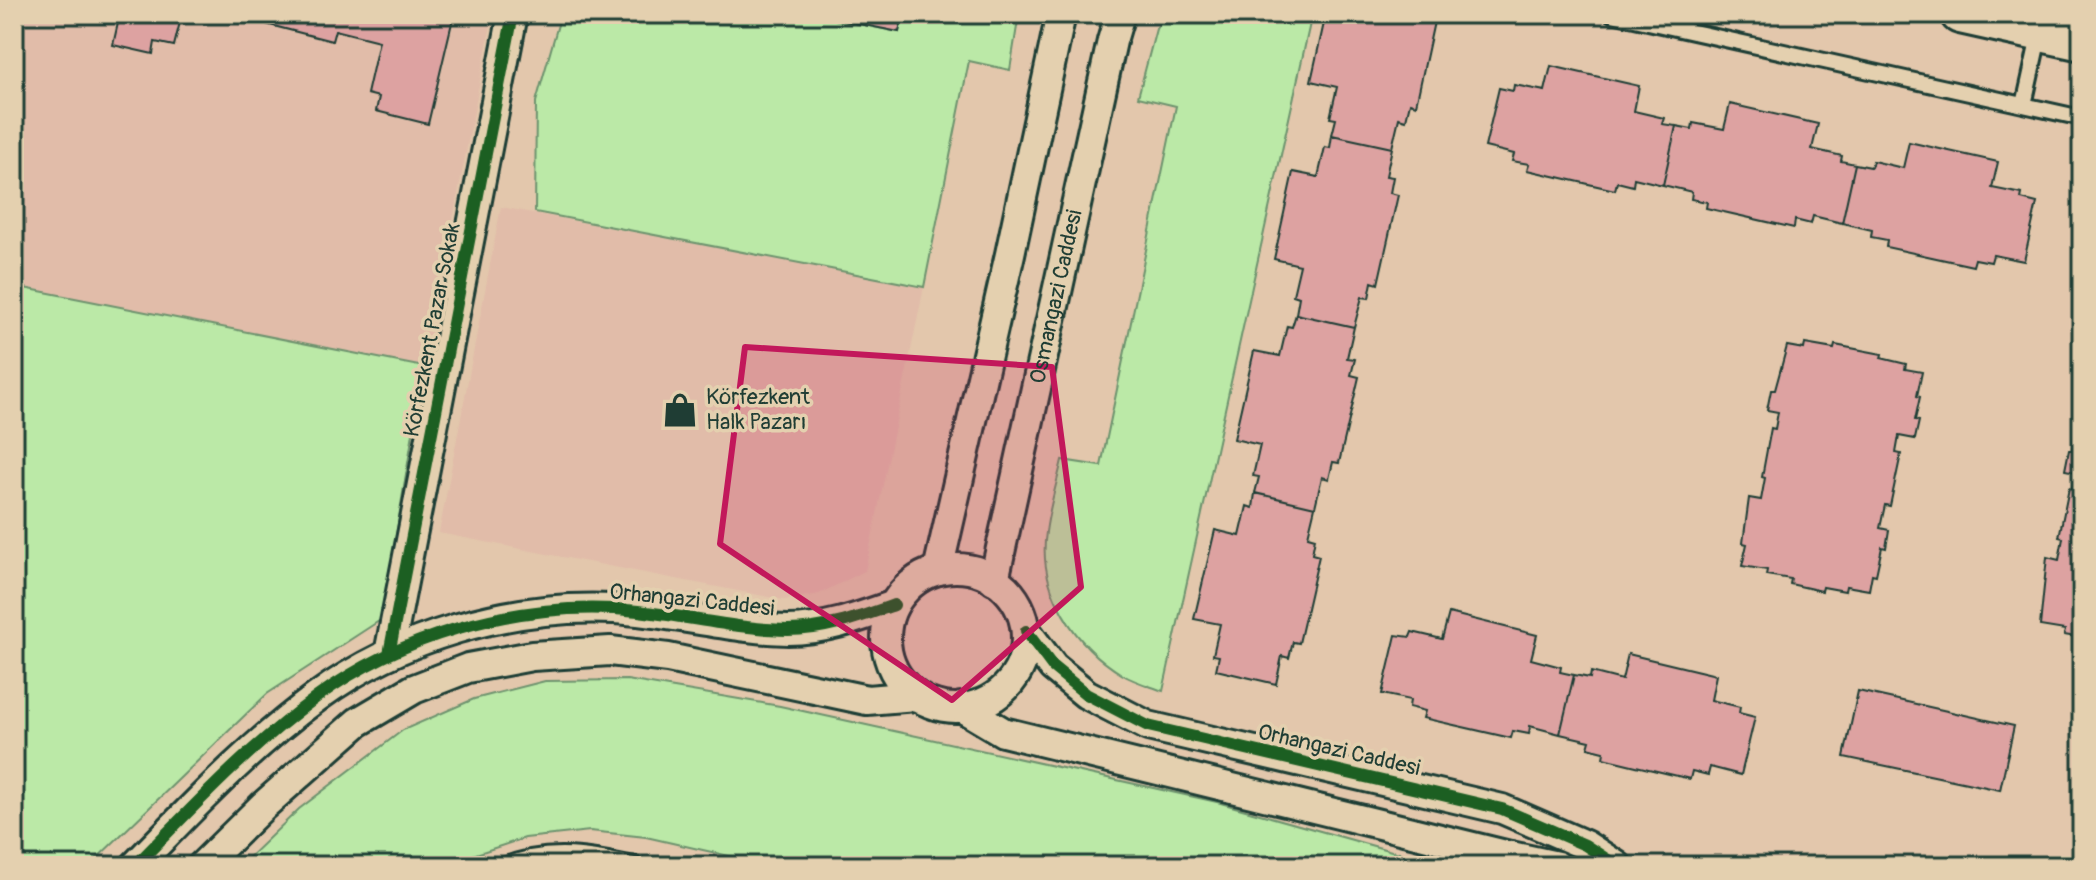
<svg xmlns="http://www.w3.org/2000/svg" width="2096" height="880" font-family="Pangolin,sans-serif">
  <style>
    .built { fill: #e1bca9 }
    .green { fill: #bbe9a7; stroke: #6d936e; stroke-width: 2 }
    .building { fill: #dda2a1; stroke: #1f3d34; stroke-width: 2 }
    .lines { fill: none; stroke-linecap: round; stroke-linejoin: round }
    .lane-casing { stroke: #1f3d34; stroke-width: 20 }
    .street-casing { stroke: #1f3d34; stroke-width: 34 }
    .secondary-casing { stroke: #1f3d34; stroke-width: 44 }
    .lane { stroke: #e4d0af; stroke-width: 14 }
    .street { stroke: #e4d0af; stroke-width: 28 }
    .secondary { stroke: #e4d0af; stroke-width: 38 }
    .cycleway-casing { stroke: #e4d0af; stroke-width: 17 }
    .cycleway { stroke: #1b5e20; stroke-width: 12 }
    .marked { fill: #c2185b; fill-opacity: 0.2; stroke: #c2185b; stroke-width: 6; stroke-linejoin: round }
    .labels { text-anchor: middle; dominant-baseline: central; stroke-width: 7; stroke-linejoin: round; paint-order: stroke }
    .street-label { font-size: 22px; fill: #1f3d34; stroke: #e4d0af }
    .poi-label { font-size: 22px; fill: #1f3d34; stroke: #e4d0af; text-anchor: start }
  </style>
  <rect width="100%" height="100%" fill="#e3c7ac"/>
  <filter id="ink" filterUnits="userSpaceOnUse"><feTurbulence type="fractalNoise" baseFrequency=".0125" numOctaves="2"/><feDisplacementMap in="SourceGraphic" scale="16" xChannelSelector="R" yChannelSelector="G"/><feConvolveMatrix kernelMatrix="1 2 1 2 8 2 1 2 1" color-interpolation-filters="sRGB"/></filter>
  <g filter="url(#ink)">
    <path class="built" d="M18 14H493L424 367 14 286V36Z
      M501 207 924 287 865 571 819 594 784 600 439 533Z"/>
    <path class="green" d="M561 14H810L899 32 903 14H1019L1010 70 969 61 924 287 535 212 536 102Z
      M1165 14H1312L1163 691C1150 686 1135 682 1123 675 1075 646 1037 590 1046 532 1049 508 1057 483 1062 460L1101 466 1176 106 1138 97 1156 29Z
      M14 286 424 367 382 619 267 694 89 866H14Z
      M627 680 780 706 1217 802 1445 866H773L646 837 590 831 525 838 473 855 457 866H240L299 809 403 730 474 699 545 681Z"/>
    <path class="building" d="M120 14H182L174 46 155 42 153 54 113 45Z
      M227 14H454L428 124 376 111 379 97 367 94 379 41 335 30 332 41Z
      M810 14H903L899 32Z
      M1326 14H1428L1435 17 1416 105 1410 103 1406 120 1399 118 1392 148 1332 135 1336 119 1330 118 1337 87 1311 81Z
      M1551 66 1639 86 1634 111 1664 118 1662 124 1676 126 1663 185 1634 178 1633 186 1617 182 1615 190 1527 170 1529 164 1512 161 1514 154 1485 147 1499 88 1513 91 1514 85 1545 91Z
      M1730 104 1818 124 1812 149 1842 156 1841 161 1855 164 1842 223 1813 216 1811 224 1795 220 1794 228 1706 208 1707 202 1691 199 1692 192 1663 185 1676 126 1692 129 1693 123 1724 129Z
      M1332 135 1392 148 1386 176 1393 177 1390 193 1398 195 1378 284 1372 282 1369 298 1362 297 1354 327 1296 314 1299 297 1293 295 1300 265 1274 259 1293 172 1318 177 1325 147 1330 148Z
      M1909 142 1998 162 1992 188 2022 194 2021 199 2037 203 2024 261 1993 255 1991 262 1975 259 1973 266 1886 247 1887 240 1871 237 1872 230 1842 223 1855 164 1871 167 1873 161 1903 168Z
      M1296 314 1354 327 1347 358 1355 359 1351 375 1359 377 1339 463 1333 462 1329 479 1322 477 1315 507 1255 493 1259 477 1253 476 1260 445 1234 439 1254 351 1280 356 1287 326 1292 327Z
      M1805 344 1834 349 1835 345 1882 354 1881 358 1906 364 1905 369 1922 372 1917 396 1920 397 1915 420 1919 421 1915 439 1899 436 1896 453 1901 454 1890 506 1885 505 1880 528 1889 530 1886 548 1882 547 1876 575 1872 574 1869 590 1846 586 1845 591 1823 587 1822 591 1790 584 1791 579 1766 575 1767 570 1742 566 1747 544 1743 543 1749 498 1761 500 1765 478 1762 477 1771 428 1775 429 1778 412 1767 410 1771 390H1775L1787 346 1804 349Z
      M2082 416V638L2064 635 2065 630 2040 626 2047 557 2059 560 2063 538 2059 537 2069 488 2072 489 2076 472 2065 470 2069 450H2072L2077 425H2080Z
      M1255 493 1315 507 1308 536 1315 538 1312 554 1319 556 1299 643 1293 642 1289 658 1282 656 1276 684 1216 670 1219 656 1213 655 1220 624 1194 619 1215 530 1240 536 1247 506 1253 508Z
      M1449 613 1537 635 1531 659 1561 667 1560 672 1574 675 1560 734 1530 726 1529 734 1513 731 1511 738 1423 718 1425 711 1409 707 1410 700 1382 694 1396 635 1410 637 1412 632 1442 639Z
      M1628 654 1716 675 1711 700 1740 707 1739 713 1755 717 1741 775 1710 767 1708 775 1692 771 1690 779 1603 758 1604 752 1588 748 1590 741 1560 734 1574 675 1590 678 1591 672 1622 680Z
      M1858 691 2014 726 2000 790 1844 757Z"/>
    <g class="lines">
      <g class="lane-casing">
        <path id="lane" d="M1612 14 2082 118
          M2024 105 2040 32
          M504 866C548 847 594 856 639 866"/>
      </g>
      <g class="street-casing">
        <g id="street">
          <circle cx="956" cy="638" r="70"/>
          <path d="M938 570 1010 254 1061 14"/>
          <path id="s1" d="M994 580 1112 41 1120 14"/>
          <path d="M1026 631 1053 667 1086 694 1148 726 1502 809 1585 845 1617 866"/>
          <path d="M389 654 513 14"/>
          <path d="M961 707 1003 732 1510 856 1528 866"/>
          <path d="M1511 856 1557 866"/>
          <path d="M135 866C193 807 250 746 317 697 400 636 510 604 614 609 672 612 730 629 788 630 825 630 860 617 894 605"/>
          <path d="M202 866 263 806 358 722 414 689 468 668 532 656 610 651 668 658 867 700 916 696"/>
        </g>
      </g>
      <g class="secondary-casing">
        <path id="secondary" d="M1960 14 2082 41"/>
      </g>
      <use href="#lane" class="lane"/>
      <use href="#street" class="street"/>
      <use href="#secondary" class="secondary"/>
      <g class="cycleway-casing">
        <path id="cycleway" d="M1026 631 1053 667 1086 694 1148 726 1502 809 1585 845 1617 866
          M389 654 513 14
          M135 866C193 807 250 746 317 697 400 636 510 604 614 609 672 612 730 629 788 630 825 630 860 617 894 605"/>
      </g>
      <use href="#cycleway" class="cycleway"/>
    </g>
  </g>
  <path class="marked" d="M745 347 1052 367 1081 587 952 700 720 544Z"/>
  <defs>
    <g id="shop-bare" transform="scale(2.76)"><path d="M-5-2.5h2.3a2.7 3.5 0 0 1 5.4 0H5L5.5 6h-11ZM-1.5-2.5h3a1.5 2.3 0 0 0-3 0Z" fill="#1f3d34" stroke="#e4d0af" stroke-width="2.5" paint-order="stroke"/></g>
  </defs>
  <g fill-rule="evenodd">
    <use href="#shop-bare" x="680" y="410"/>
  </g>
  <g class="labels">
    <g class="street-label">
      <text stroke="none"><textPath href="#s1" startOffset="290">Osmangazi Caddesi</textPath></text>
      <text transform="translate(432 330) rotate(-79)">Körfezkent Pazar Sokak</text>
      <text transform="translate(692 600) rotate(6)">Orhangazi Caddesi</text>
      <text transform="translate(1339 750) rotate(13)">Orhangazi Caddesi</text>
    </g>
    <g class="poi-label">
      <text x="706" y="397">Körfezkent<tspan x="706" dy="25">Halk Pazarı</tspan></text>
    </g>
  </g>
  <rect width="2096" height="880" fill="none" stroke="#e4d0af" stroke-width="48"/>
  <rect x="24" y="24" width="2048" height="832" fill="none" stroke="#1f3d34" stroke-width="3" filter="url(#ink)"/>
</svg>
